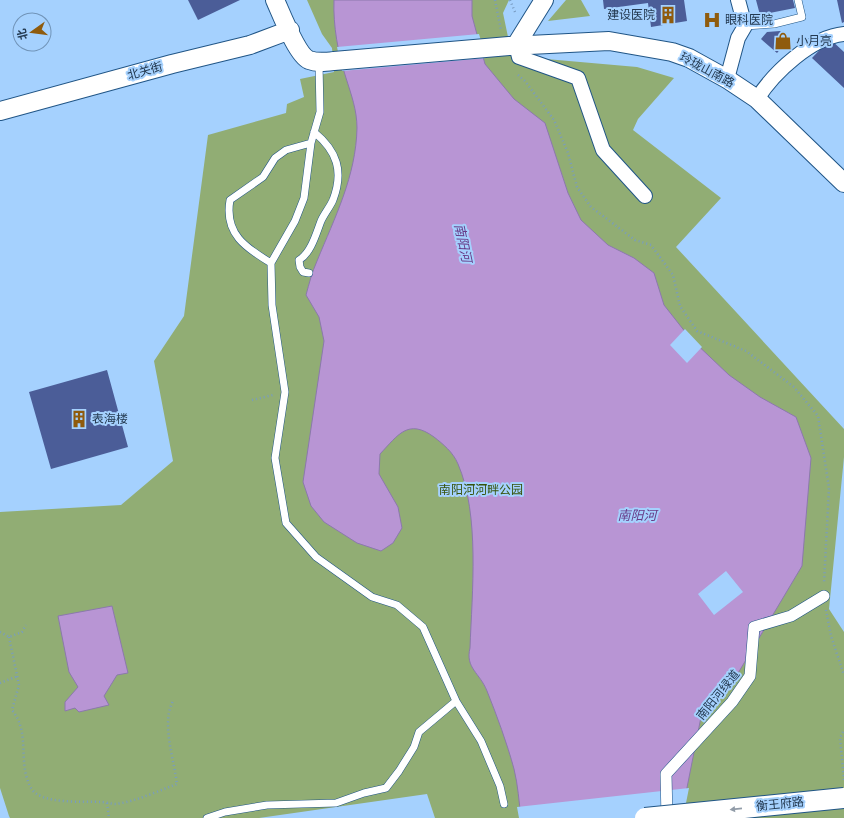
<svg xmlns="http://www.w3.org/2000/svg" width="844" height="818" font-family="'DM Sans','Noto Sans SC',sans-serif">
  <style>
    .green { fill: #91ad74 }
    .water { fill: #b895d4; stroke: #8b79ac }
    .pier { fill: #a5d1fe }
    .building { fill: #4b5d98 }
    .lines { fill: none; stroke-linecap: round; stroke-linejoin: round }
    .service-casing { stroke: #205586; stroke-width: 8 }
    .pedestrian-casing { stroke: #205586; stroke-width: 12 }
    .minor-casing { stroke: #205586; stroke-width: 16 }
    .tertiary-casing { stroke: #205586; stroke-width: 20 }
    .path { stroke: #789cc2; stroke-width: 2.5; stroke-dasharray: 1 3; stroke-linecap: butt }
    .service { stroke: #fff; stroke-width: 7 }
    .pedestrian { stroke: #fff; stroke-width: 11 }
    .minor { stroke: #fff; stroke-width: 14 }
    .tertiary { stroke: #fff; stroke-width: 18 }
    .tertiary-bridge-casing { stroke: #205586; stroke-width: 20; stroke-linecap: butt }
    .secondary-bridge-casing { stroke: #205586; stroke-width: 22; stroke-linecap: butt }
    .tertiary-bridge { stroke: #fff; stroke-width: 18 }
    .secondary-bridge { stroke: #fff; stroke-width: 20 }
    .oneway { fill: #919ca8 }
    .labels { text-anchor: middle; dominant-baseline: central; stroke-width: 4; stroke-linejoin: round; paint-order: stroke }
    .poi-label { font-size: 12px; fill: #233950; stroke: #a5d1fe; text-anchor: start }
    .street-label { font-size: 12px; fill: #233950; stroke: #a5d1fe }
    .park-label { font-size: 12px; fill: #37530b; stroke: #a5d1fe }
    .water-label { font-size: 13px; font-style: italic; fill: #683b87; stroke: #a5d1fe }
  </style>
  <rect width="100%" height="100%" fill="#a5d1fe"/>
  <path class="green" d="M307 0H509L503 13 512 56 637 67 674 78 638 119 633 130 721 198 676 247 844 429V457L829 609 844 632V818H435L427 794 259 818H10L9 816 0 788V512L121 505 173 461 154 361 184 316 208 135 286 113 287 104 304 97 300 79 334 72 332 48 322 34Z
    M566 0H581L590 16 548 21Z"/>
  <path class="water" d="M334 0H472V16L485 64 514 99 545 123 568 193 581 220 608 245 634 258 654 273 664 305 690 338 729 375 760 397 796 417 811 458 802 566 725 695 702 712 681 818H521C519 802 518 785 514 769 507 743 497 716 487 691 480 673 465 668 470 648 472 592 480 515 458 464 453 452 443 444 434 437 408 418 398 435 380 454L379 474 398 507 402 528 393 543 381 551 357 543 324 522 311 506 303 482 324 341 319 317 306 295C309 284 312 272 317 261 335 217 356 176 357 128 357 110 351 94 346 78 338 53 333 26 334 0Z
    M112 606 128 673 117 675 104 696 109 705 79 712 75 708 65 711V702L78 687 69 672 58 616Z"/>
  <path class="pier" d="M479 34 486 58 342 71 337 47Z
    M685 329 702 347 687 363 670 345Z
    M726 571 743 592 714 615 698 594Z
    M689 788 683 818H519L517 807Z"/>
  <path class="building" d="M188 0H240L198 20Z
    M603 0H684L687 21 651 27 648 3 604 9Z
    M756 0H793L795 8 760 15Z
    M837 0H844V22L842 23Z
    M780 31 789 39 777 53 761 39 767 32Z
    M830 39 844 52V88L812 58Z
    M107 370 128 447 51 469 29 392Z"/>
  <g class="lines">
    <g class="service-casing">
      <path id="service" d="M745 26 774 24 802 17 798 0
        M319 63 320 112 311 143 304 198 295 221 271 263 272 305 285 392 275 458 286 523 316 557 372 597 397 605 423 627 456 701 481 741 500 786 504 804
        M271 263C246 248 224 234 230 200L263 177 275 158 286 150 311 143
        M309 273 303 272 300 267 299 260C311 253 316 234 321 221 324 214 330 207 333 200 344 171 337 151 314 132
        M207 818 225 812 267 805 336 803 364 793 386 788 399 771 414 747 419 732 456 701"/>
    </g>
    <g class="pedestrian-casing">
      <path id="pedestrian" d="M667 818 666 774 732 702 750 676 754 627 791 616 824 596"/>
    </g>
    <g class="minor-casing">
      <path id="minor" d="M516 45 519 57 578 78 603 150 645 196
        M727 79 738 38 745 26 738 0
        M757 99C774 72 812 37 844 34"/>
    </g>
    <g class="tertiary-casing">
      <path id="tertiary" d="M275 0C281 13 297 55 309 60 317 63 325 62 334 61
        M516 45 544 0
        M509 46 609 41 672 52 689 58 727 79 757 99 844 183
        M0 111 172 64 250 45 290 30"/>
    </g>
    <path class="path" d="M495 0 501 30
      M510 0 515 12
      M518 75 525 81 554 120 568 153 577 187 591 207 635 240 651 245 673 275 680 306 697 331 746 351 794 387 818 416 829 488 824 583
      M252 400 273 395
      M826 610 831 636 844 675
      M0 632 9 637 22 632 26 625
      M9 637 19 685 12 710C31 733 17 763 31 788 40 805 85 801 101 802 106 802 111 804 116 804 137 801 158 791 177 784 174 759 161 723 173 701
      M0 683 18 676
      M844 780 840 738 844 730
      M107 803 109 818"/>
    <use href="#service" class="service"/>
    <use href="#pedestrian" class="pedestrian"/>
    <use href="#minor" class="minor"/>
    <use href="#tertiary" class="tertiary"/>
    <g class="tertiary-bridge-casing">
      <path id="tertiary-bridge" d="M334 61 509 46"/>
    </g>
    <g class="secondary-bridge-casing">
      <path id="secondary-bridge" d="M645 818 844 798"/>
    </g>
    <use href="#tertiary-bridge" class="tertiary-bridge"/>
    <use href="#secondary-bridge" class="secondary-bridge"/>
  </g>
  <defs><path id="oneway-solid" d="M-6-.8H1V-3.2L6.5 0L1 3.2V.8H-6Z"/></defs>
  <use class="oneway" href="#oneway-solid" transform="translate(736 809) rotate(174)"/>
  <defs>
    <g id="building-bare" transform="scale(1.38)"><path d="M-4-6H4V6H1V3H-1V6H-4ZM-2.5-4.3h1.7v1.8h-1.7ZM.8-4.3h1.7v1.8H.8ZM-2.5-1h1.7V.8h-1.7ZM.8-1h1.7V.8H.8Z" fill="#8f5b0d" stroke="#a5d1fe" stroke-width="2.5" paint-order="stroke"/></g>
    <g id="hospital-bare" transform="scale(1.38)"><path d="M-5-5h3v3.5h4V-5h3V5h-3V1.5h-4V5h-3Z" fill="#8f5b0d" stroke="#a5d1fe" stroke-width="2.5" paint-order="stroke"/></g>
    <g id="shop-bare" transform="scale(1.38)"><path d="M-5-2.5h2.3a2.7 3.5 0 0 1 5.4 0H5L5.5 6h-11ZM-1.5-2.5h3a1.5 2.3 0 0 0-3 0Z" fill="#8f5b0d" stroke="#a5d1fe" stroke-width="2.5" paint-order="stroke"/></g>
  </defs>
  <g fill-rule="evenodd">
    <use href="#building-bare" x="668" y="15"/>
    <use href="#hospital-bare" x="712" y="20"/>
    <use href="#shop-bare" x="783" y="41"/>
    <use href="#building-bare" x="79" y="419"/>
  </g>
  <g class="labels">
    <g class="poi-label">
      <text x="655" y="15" text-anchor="end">建设医院</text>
      <text x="725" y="20">眼科医院</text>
      <text x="796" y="41">小月亮</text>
      <text x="92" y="419">表海楼</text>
    </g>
    <g class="street-label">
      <text transform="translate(707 70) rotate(28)">玲珑山南路</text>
      <text transform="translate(145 71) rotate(-16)">北关街</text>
      <text transform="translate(718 695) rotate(-51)">南阳河绿道</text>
      <text transform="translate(780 804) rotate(-6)">衡王府路</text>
    </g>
    <g class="park-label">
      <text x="481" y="490">南阳河河畔公园</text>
    </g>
    <g class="water-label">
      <text transform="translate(463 243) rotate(78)">南阳河</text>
      <text x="637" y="515">南阳河</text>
    </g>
  </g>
  <g transform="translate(32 32) rotate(256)"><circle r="19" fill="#a5d1fe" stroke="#7194b8"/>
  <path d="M0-3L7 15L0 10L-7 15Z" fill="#8f5b0d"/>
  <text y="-6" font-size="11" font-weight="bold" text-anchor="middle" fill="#233950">北</text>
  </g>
</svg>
